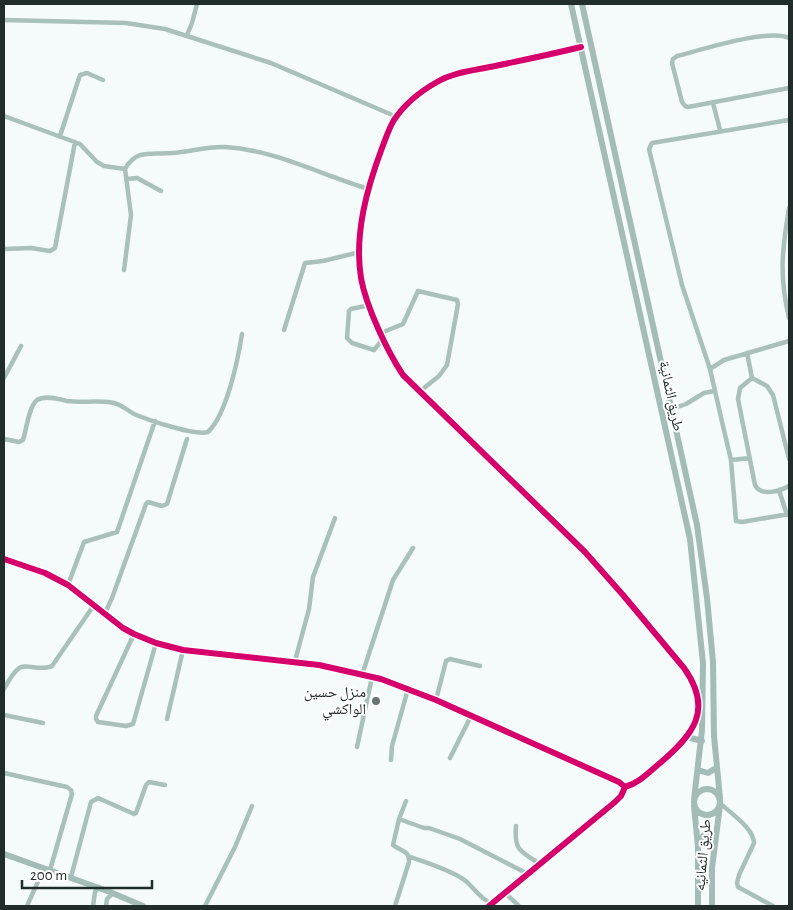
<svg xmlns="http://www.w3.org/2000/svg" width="793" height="910" font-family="'Alegreya Sans','Noto Naskh Arabic',sans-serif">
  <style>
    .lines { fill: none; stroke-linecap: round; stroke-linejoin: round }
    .street { stroke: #a9c0bb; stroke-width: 4.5 }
    .secondary { stroke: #a3bcb8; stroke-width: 6 }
    .cycleway-casing { stroke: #fff; stroke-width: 9 }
    .cycleway { stroke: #d6006c; stroke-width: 6 }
    .poi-dot { fill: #6a7573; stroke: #fff; stroke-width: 2 }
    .labels { text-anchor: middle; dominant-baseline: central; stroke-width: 4; stroke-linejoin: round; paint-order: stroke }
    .street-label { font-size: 15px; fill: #202d2a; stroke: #fff }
    .poi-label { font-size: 15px; fill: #202d2a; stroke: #fff; text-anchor: end }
  </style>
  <rect width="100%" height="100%" fill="#f4fbfa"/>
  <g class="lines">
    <path class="street" d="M4 20 126 23 165 29 271 63 397 117
      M187 35 192 23 197 4
      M789 38C769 28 701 50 677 56L673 59 672 63 682 102 685 106 688 107 789 88
      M713 103 720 130
      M4 116 80 144 97 162 104 166 125 169C137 148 152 155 172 153 190 152 207 146 225 147 276 150 321 175 369 189
      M789 120 652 143 649 149 682 285 710 369 723 426 731 460 736 521 742 522 789 514
      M60 136 80 75 87 73 103 80
      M127 179 137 178 161 191
      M789 208C782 250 779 276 789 318
      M4 249 31 248 50 251 55 248 75 142
      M124 270 131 215 125 169
      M370 305 351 309 349 311 347 338 352 343 374 350 383 339
      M284 330 305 263 323 261 360 252
      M381 333 403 324 418 291 457 300 458 304 447 365 439 376 419 392
      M747 353 752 378
      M710 369 724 360 789 341
      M4 378 21 346
      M752 378 740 388 738 399 755 485C761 497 780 491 789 486
      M752 378 767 386 773 395 789 459
      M672 409 686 404 704 393 714 391
      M4 439 19 442 23 440C26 431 29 406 37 400 45 395 59 399 67 401 83 403 99 400 114 403 122 405 127 410 134 414 148 420 195 436 208 432 227 414 238 359 242 334
      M731 460 750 458
      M779 490 787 515
      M68 585 84 542 117 532 155 421
      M105 613 112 598 146 504 148 502 162 506 167 504 187 439
      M134 634 96 716V719L98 722 126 726 133 724 156 643
      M295 661 309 609 313 577 335 518
      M362 675 393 580 413 548
      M4 689C8 682 12 674 18 669 24 662 41 672 52 666L94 605
      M436 700 446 661 450 659 480 666
      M4 715 43 723
      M167 719 183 650
      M357 747 372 677
      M450 758 471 716
      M391 760 392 746 408 689
      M4 773 67 787 71 790 72 794 50 870
      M720 803C730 813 754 828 754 843L739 875 737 883 738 887 773 906
      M399 819 424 828H429L460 839 528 874
      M516 826C514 852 521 851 541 865
      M410 857C425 862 457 872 468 883 476 891 481 899 492 904
      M71 877 91 802 98 798 134 814 136 813 146 785 149 782 165 785
      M505 893 519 906
      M27 906 44 868
      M93 906 95 892 99 887
      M106 906 107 899 113 893
      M205 906 235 847 252 806
      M395 906 409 862C410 850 400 851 393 845L399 819 406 801"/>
    <path class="secondary" d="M571 4 690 539 703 663 702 730 694 799
      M582 4 697 525 707 598 713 662 714 736 720 798
      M4 559 45 573 68 585 123 628 134 634 156 643 183 650 319 665 381 679 436 700 619 782 625 787
      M687 737 702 741
      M698 770 708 773 716 768
      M694 802a13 13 0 1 1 26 0a13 13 0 1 1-26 0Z
      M694 806 698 847V906
      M698 841 704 835H708L714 840
      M4 854 110 892 143 906
      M489 906 615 802 621 796 625 787C639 783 648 773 660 763 693 735 714 710 684 668L623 595 585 552 403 375C387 351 366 306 361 278 354 234 367 188 382 148 386 138 389 128 394 120 404 105 421 91 437 82 454 72 476 70 495 66 524 60 552 54 581 47
      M712 906V868L720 805"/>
    <g class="cycleway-casing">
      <path id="cycleway" d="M4 559 45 573 68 585 123 628 134 634 156 643 183 650 319 665 381 679 436 700 619 782 625 787
        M489 906 615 802 621 796 625 787C639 783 648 773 660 763 693 735 714 710 684 668L623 595 585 552 403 375C387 351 366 306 361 278 354 234 367 188 382 148 386 138 389 128 394 120 404 105 421 91 437 82 454 72 476 70 495 66 524 60 552 54 581 47"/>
    </g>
    <use href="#cycleway" class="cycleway"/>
  </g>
  <circle class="poi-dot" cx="376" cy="701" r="5"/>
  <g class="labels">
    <g class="street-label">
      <text transform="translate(671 396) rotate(78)">طريق الثمانية</text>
      <text transform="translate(703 855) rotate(-85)">طريق الثمانيه</text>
    </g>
    <g class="poi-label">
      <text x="366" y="692">منزل حسين<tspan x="366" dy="17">الواكشي</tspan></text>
    </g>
  </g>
  <rect width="793" height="910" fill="none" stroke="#202d2a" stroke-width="10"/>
  <path d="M22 880v8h130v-8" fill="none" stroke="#202d2a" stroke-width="2.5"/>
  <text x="30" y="880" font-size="15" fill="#202d2a" stroke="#ffffff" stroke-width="4" paint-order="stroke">200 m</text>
</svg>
